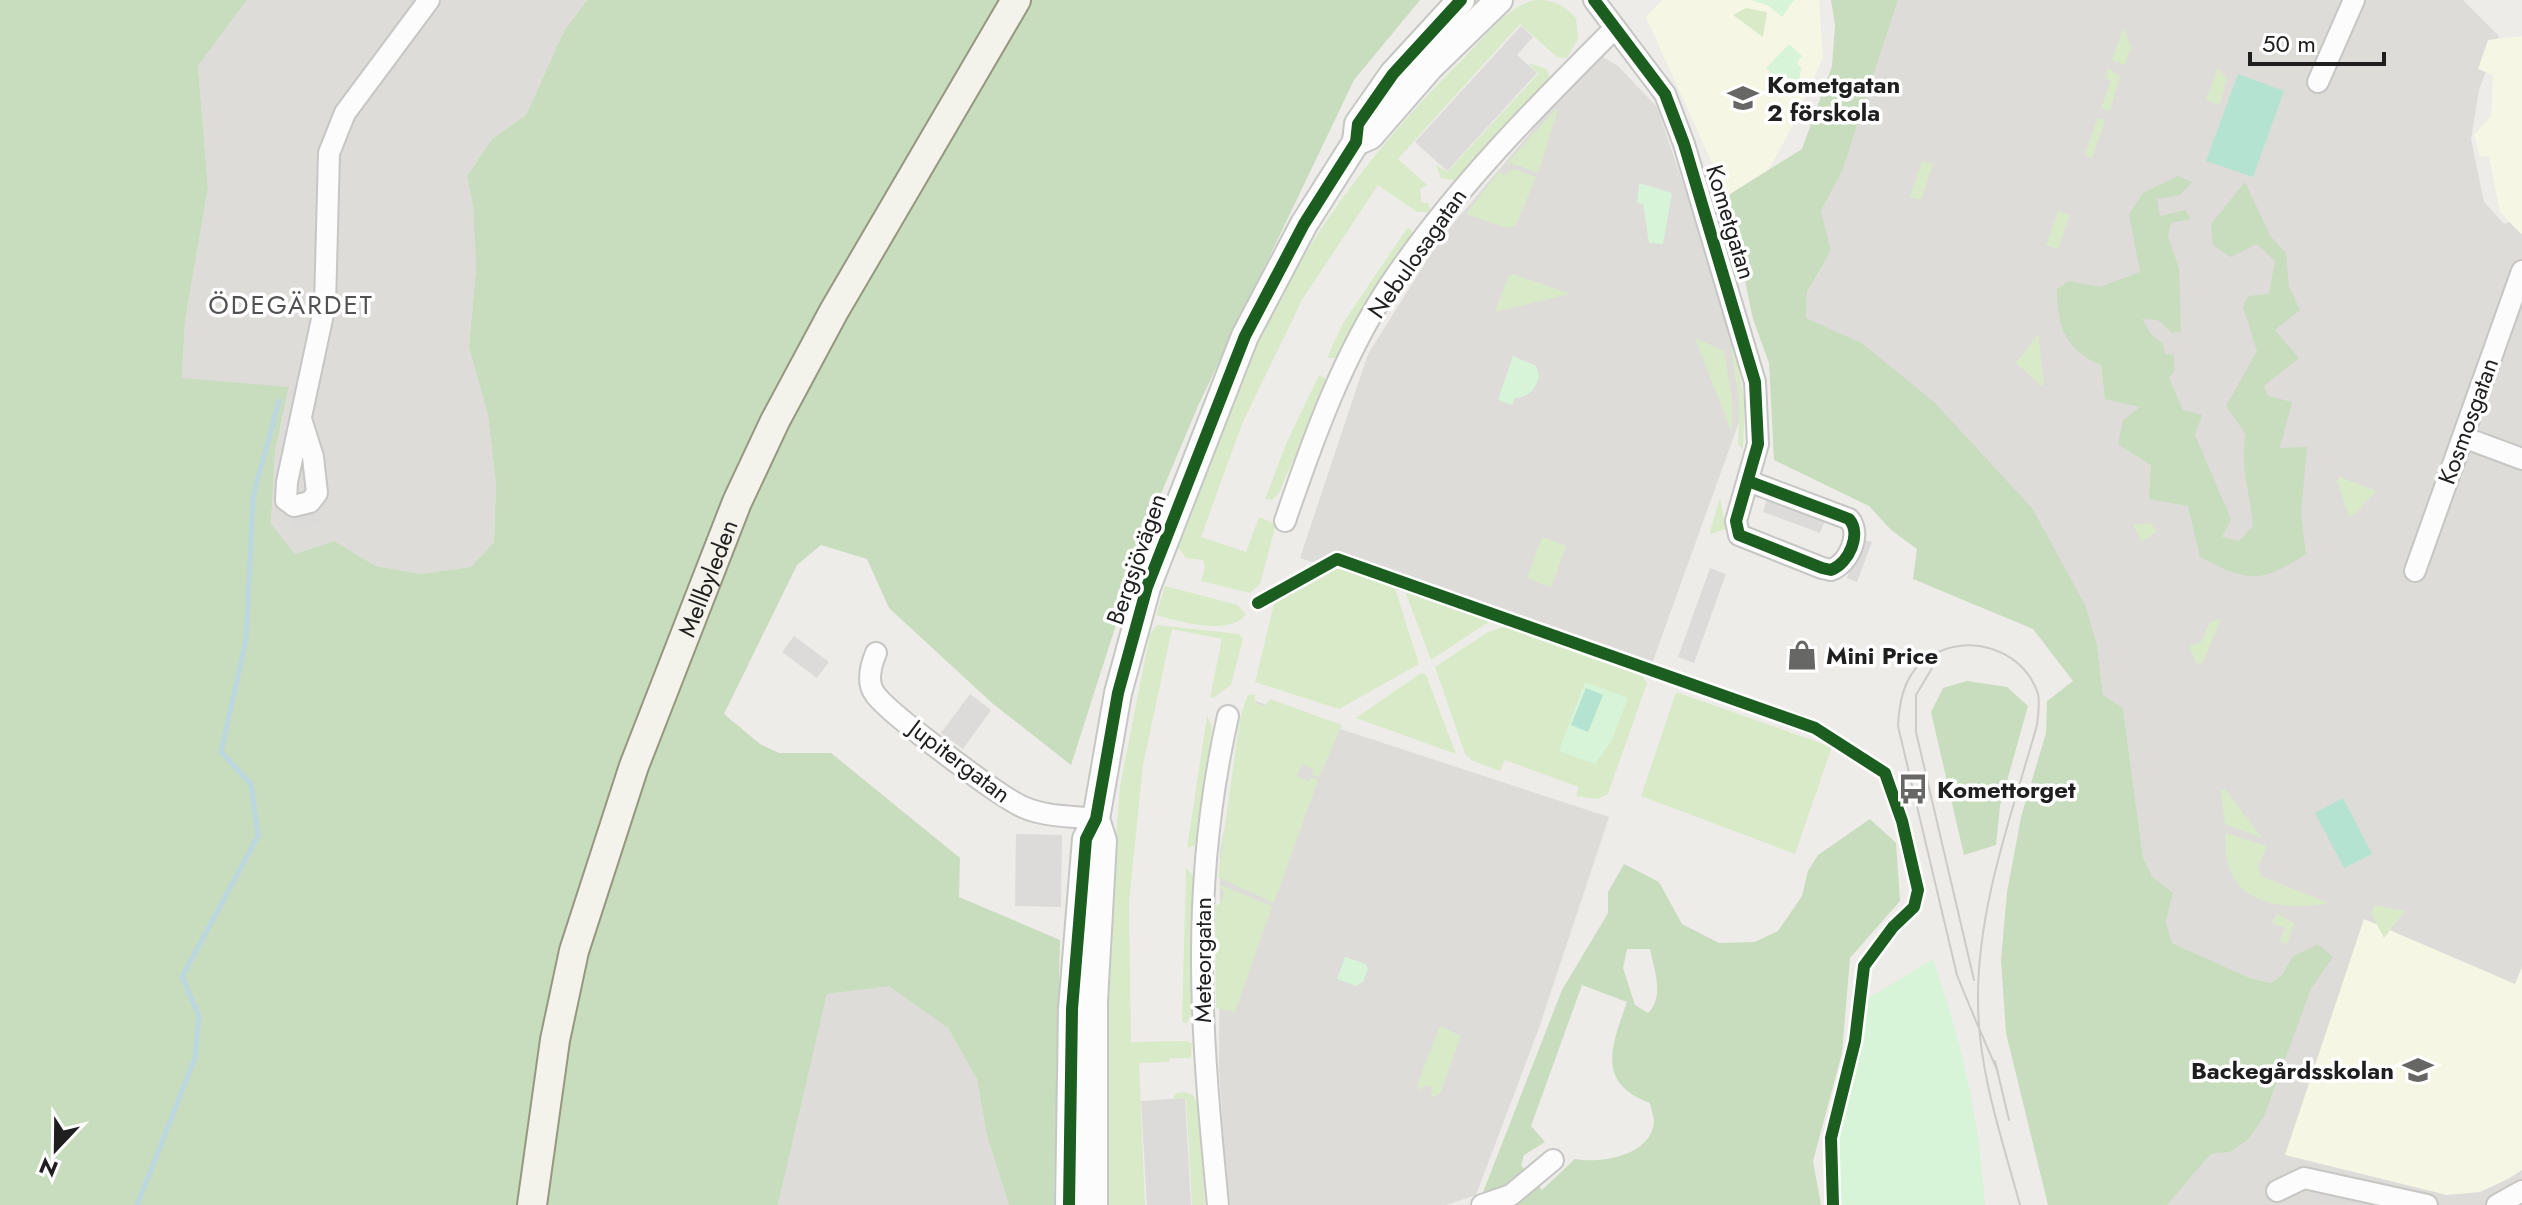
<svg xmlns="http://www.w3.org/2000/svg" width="2522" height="1205" font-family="Jost,sans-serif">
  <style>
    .residential { fill: #dddcd9 }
    .education { fill: #f6f6e4 }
    .religious { fill: #dcdbd9 }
    .grass { fill: #d9eac8 }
    .forest { fill: #c8dcbe; fill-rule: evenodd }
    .park { fill: #d7f3d8 }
    .pitch { fill: #b5e3d1 }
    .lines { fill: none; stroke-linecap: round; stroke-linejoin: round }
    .stream { stroke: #bdd7e0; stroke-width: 5 }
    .minor-casing { stroke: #c6c6c4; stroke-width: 24 }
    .tertiary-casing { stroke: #c6c6c4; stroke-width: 30 }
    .secondary-casing { stroke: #959780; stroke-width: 32 }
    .minor { stroke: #fcfcfc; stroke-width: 20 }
    .tertiary { stroke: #fcfcfc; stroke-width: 26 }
    .secondary { stroke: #f3f3eb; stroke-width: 28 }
    .tram { stroke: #cbcbca; stroke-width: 2 }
    .cycleway-casing { stroke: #fff; stroke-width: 17 }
    .cycleway { stroke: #1b5e20; stroke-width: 12 }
    .labels { text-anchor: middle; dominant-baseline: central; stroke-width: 7; stroke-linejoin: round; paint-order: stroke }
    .poi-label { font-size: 24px; font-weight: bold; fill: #1f1f1f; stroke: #fff; text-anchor: start }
    .street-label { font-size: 24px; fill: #1f1f1f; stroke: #fff }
    .neighbourhood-label { font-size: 26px; letter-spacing: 2px; fill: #525252; stroke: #fff }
  </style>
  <rect width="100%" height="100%" fill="#eeece8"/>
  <path class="residential" d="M247 0H587L564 31 526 115 492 139 467 176 473 207 476 268 469 347 488 416 496 484 494 542 471 567 421 574 376 566 334 541 295 554 271 525 275 452 289 388 182 379 185 321 208 188 198 66Z
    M1898 0H2463L2499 36 2479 90 2471 139 2484 202 2504 224 2522 217V1205H2167L2211 1154 2230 1152 2248 1140 2264 1117 2312 987 2292 957 2282 975 2271 983 2250 978 2172 943 2166 922 2173 893 2152 876 2143 857 2123 708 2103 695 2097 645 1806 318 1807 294 1831 250 1821 211 1843 169Z
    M1603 57 1618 66 1657 107 1733 331 1743 411 1649 672 1300 558 1368 354 1441 238 1564 93Z
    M1252 700 1609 817 1539 1028 1476 1195 1446 1205H1228L1219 1069 1220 850Z
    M889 985 948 1028 977 1079 987 1136 1009 1205H778L827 994Z"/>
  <path class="education" d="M1662 0H1819L1823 58 1786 138 1769 169 1727 196 1646 17Z
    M2522 36V233L2521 234 2500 212 2489 157 2480 156 2474 135 2491 116 2493 75 2478 69 2488 40Z
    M2364 919 2515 984 2522 967V1170L2506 1180 2480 1192 2447 1195 2285 1155Z"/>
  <path class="religious" d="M1521 26 1533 37 1517 55 1537 73 1447 171 1415 142Z
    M1767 499 1825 520 1820 533 1763 512Z
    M318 510 322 522 293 531 289 518Z
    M1861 539 1872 542 1857 582 1847 578Z
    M1710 568 1726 574 1694 663 1678 657Z
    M794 636 829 662 817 678 782 652Z
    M970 694 991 710 963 749 941 733Z
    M1016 834 1062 835 1061 907 1015 906Z
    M1185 1098 1191 1205H1147L1141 1101Z
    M2312 1190 2372 1205 2309 1202Z"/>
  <path class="grass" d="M1536 0C1555 0 1564 5 1576 18L1578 39 1567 58 1557 57 1520 24 1398 159 1427 185 1420 189 1422 203H1428L1431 212H1417L1378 185 1302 300 1242 424 1201 537 1246 552 1259 517 1273 523 1275 528 1260 584 1250 593 1201 581 1205 567 1203 560 1186 558 1177 546C1205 471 1230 392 1267 321 1318 222 1383 138 1462 60 1482 40 1507 5 1536 0Z
    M1746 8 1767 12 1763 37 1733 15Z
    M2123 28 2131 46 2125 65 2112 60Z
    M1528 63 1547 69 1550 80 1458 181 1441 178 1436 165 1447 172 1538 74Z
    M2218 68 2227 79 2219 105 2206 100Z
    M2108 69 2120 76 2110 111 2101 108 2111 81 2105 78Z
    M1558 109 1538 173 1508 162 1556 109Z
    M2098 118 2105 120 2092 158 2084 155Z
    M1922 161 1933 164 1921 200 1910 197Z
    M1514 169 1536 177 1516 225 1507 228 1466 214 1499 172 1504 175Z
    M2058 211 2070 215 2058 249 2046 245Z
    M1408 227 1414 235 1339 358H1327L1343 323Z
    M1513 274 1568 293 1570 294 1495 312 1508 277Z
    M2038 334 2044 384 2042 386 2016 363Z
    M1695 338 1724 351 1732 398V434Z
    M1735 347 1745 404 1743 448 1738 445 1739 399 1731 348Z
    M1319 375 1326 379V383L1279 493 1272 500 1265 499 1286 444Z
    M2340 477 2376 491 2354 515 2349 516 2337 481Z
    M1720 498 1726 529 1711 534 1710 531Z
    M2150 523 2157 531 2142 542 2133 525Z
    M1542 537 1566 546 1551 587 1527 578Z
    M1333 567 1394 585 1419 664 1339 709 1255 682 1275 600Z
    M1165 586 1238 605 1246 614C1231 637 1178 621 1156 615Z
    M1413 590 1493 619 1431 660 1406 594Z
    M2221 618 2203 663 2197 664 2189 646 2201 642 2210 622Z
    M1157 625 1239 634 1243 639 1231 685 1213 698 1210 697 1222 639 1172 629 1143 765 1129 903 1131 1042 1187 1041 1192 1044 1191 1058H1170L1169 1062 1139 1063 1145 1205H1105L1109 943 1114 860 1120 786 1150 634Z
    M1506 626 1636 669 1647 683 1608 794 1598 799 1576 796 1579 787 1505 760 1500 771 1473 761 1465 754 1435 667 1488 632Z
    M1421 673 1426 675 1456 754 1356 718Z
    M1676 692 1832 747 1795 854 1641 796Z
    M1255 694V703L1265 706 1270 699 1342 725 1319 777 1312 775 1314 769 1302 764 1297 776 1309 782 1311 777 1318 780 1274 903 1218 877 1240 717 1248 695Z
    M1207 716 1212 727 1197 840 1194 846 1187 848Z
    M2225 789 2262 838 2225 824 2221 790Z
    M2226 833 2267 846 2258 866 2261 876 2329 903C2275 913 2219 900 2226 833Z
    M1186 867 1193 876 1192 1013 1187 1023 1182 1022Z
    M1218 884 1272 906 1235 1012 1216 1008 1215 906 1222 902 1224 892Z
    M2374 905 2405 911 2384 938 2371 913Z
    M2277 914 2294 923 2287 944 2280 941 2285 928 2272 923Z
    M1440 1026 1461 1036 1440 1094 1431 1098 1432 1087 1426 1085 1419 1090 1417 1085Z
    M1185 1092 1193 1095 1199 1106 1205 1205H1192L1186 1098 1173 1099 1176 1093Z"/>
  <path class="forest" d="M0 0H247L198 66 208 188 185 321 182 378 289 387 275 452 271 524 295 554 334 541 376 566 421 574 471 567 494 542 496 484 488 416 469 347 476 268 473 207 467 176 492 139 526 115 564 31 587 0H1420L1354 80 1198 406 1149 522 1071 765 992 703 889 608 867 559 821 545 797 565 724 714 760 744 779 753H831L960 858 959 897 1060 940 1054 1205H1009L987 1136 977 1079 948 1028 889 986 827 994 778 1205H0Z
    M1831 0H1898L1843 169 1821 211 1831 250 1807 293 1806 318 1863 344 1934 402 2032 508 2085 605 2097 645 2103 695 2123 708 2143 857 2152 876 2173 893 2166 922 2172 943 2250 978 2271 983 2282 975 2292 957 2318 944 2333 957 2312 987 2264 1117 2248 1140 2230 1152 2211 1154 2167 1205H2048L2006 1033 2001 960 2007 892 2021 817 2046 733 2047 701 2073 681 2033 629 1913 579 1917 549 1891 530 1869 506 1774 460 1769 363 1753 319 1727 196 1802 149 1832 66 1835 25Z
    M2178 176 2192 182 2180 195 2157 199 2160 216 2185 210 2191 219 2171 223 2168 237 2179 268 2181 331 2172 333 2158 320 2142 319 2151 334 2163 344 2165 354 2174 355V371L2169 378 2183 410 2202 415 2195 435 2231 519 2222 537 2239 541 2253 526C2251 498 2239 461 2246 435L2226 406 2257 351 2243 307 2248 296 2269 294 2275 261 2257 244 2231 257 2213 245 2211 224 2245 182 2271 237 2286 253 2289 286 2300 310 2275 330 2299 358 2264 386 2268 396 2292 402 2280 448 2307 447 2301 513 2306 554C2260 585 2246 581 2200 557L2188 506 2149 499 2151 465 2118 444 2123 420 2140 407 2105 399 2101 365C2065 350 2057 326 2057 289L2069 281 2100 287 2140 272 2129 214 2143 193Z
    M1967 681 2007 687 2028 706 2000 806 1996 845 1964 855 1931 712 1943 688Z
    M1870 819 1896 843 1900 901 1850 958 1842 1053 1813 1161 1821 1205H1478L1562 990 1608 913V892L1624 864 1659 882 1682 924 1719 943 1755 942 1778 931 1802 896 1808 871 1818 855ZM1627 949H1650C1654 969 1665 997 1648 1013L1635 1005 1623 968ZM1582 985 1627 1002C1612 1045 1595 1083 1650 1103 1651 1109 1654 1117 1654 1122 1651 1156 1600 1164 1575 1159L1542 1190 1521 1165 1524 1155 1545 1142 1531 1126Z"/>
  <path class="park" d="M1751 0H1794L1782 17 1769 6Z
    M1789 44 1802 56 1797 63 1801 68 1798 88 1786 90 1766 68Z
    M1639 183 1672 193 1663 244 1649 243 1643 204 1637 203Z
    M1513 356 1536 366 1539 376C1536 389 1529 397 1515 398L1512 405 1498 400Z
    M1585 682 1628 698 1611 742 1595 764 1559 751Z
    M1345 957 1366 964 1368 969 1363 982 1356 986 1337 979Z
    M1933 959C1962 1044 1979 1116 1985 1205H1837L1831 1160 1862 1041 1867 999Z"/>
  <path class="pitch" d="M2238 74 2284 91 2253 177 2206 161Z
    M1586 688 1603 695 1588 732 1571 725Z
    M2343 798 2372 854 2344 868 2315 813Z"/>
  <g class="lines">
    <path class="stream" d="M137 1205 195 1058 199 1016 182 977 258 836 251 784 221 752 246 640 253 497 279 401"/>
    <g class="minor-casing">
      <path id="minor" d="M1594 0 1665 94 1684 144 1755 382 1758 444 1736 521 1739 535 1822 568 1831 570C1849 563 1862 534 1849 519L1748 481
        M2318 82 2354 0
        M301 419 313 457 317 493 310 502 294 506 286 500 287 482 325 305 329 153 345 113 429 0
        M2463 437 2522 459
        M1285 521C1313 439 1343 355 1391 283 1455 188 1535 108 1615 28
        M2415 571 2522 271
        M876 653C871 665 866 682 875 694 888 713 1000 797 1023 807 1045 817 1072 816 1096 819
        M2277 1191 2304 1178 2427 1205
        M1218 1205C1201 1031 1189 889 1228 716
        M1482 1205 1511 1195 1553 1160
        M2497 1205 2522 1191"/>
    </g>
    <g class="tertiary-casing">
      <path id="tertiary" d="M1356 142 1370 136 1430 67 1499 0
        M1069 1205 1072 1009 1086 839 1096 819 1118 693 1147 587 1245 336 1304 224 1356 142 1358 124 1393 74 1461 0
        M1094 1205V1001L1103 841 1097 822"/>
    </g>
    <g class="secondary-casing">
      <g id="secondary">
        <path id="s1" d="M532 1205 555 1040 574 951 634 766 737 502 775 421 834 311 1016 0"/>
      </g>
    </g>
    <use href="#minor" class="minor"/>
    <use href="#tertiary" class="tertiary"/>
    <use href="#secondary" class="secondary"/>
    <path class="tram" d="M1932 668 1916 695V732L1974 980
      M1995 1061 2009 1120
      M1998 1072C1984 1040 1970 1008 1957 975L1898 726C1899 704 1903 679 1921 663 1959 630 2022 645 2038 694 2040 703 2038 716 2037 725 2012 814 1977 907 1978 1001 1978 1070 2002 1139 2020 1205"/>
    <g class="cycleway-casing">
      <path id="cycleway" d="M1594 0 1665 94 1684 144 1755 382 1758 444 1736 521 1739 535 1822 568 1831 570C1849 563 1862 534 1849 519L1748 481
        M1258 603 1337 559 1815 728 1885 773 1902 821 1918 890 1914 907 1893 927 1864 966 1855 1041 1831 1138 1833 1205
        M1069 1205 1072 1009 1086 839 1096 819 1118 693 1147 587 1245 336 1304 224 1356 142 1358 124 1393 74 1461 0"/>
    </g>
    <use href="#cycleway" class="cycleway"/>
  </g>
  <defs>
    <g id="school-bare" transform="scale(2.4)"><path d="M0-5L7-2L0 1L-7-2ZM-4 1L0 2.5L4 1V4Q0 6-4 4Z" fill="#676765" stroke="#fff" stroke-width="2.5" paint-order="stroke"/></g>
    <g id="shop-bare" transform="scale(2.4)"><path d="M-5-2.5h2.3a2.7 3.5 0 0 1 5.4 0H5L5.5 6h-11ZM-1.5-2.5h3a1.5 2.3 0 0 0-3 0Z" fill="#676765" stroke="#fff" stroke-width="2.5" paint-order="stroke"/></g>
    <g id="bus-bare" transform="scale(2.4)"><path d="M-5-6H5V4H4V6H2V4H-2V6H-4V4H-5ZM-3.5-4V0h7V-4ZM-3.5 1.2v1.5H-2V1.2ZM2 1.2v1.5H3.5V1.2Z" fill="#676765" stroke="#fff" stroke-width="2.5" paint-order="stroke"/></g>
  </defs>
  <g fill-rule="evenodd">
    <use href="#school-bare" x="1743" y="98"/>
    <use href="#shop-bare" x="1802" y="655"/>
    <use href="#bus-bare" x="1913" y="789"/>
    <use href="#school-bare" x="2418" y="1070"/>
  </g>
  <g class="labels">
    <g class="poi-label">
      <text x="1767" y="84">Kometgatan<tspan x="1767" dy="28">2 förskola</tspan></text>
      <text x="1826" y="655">Mini Price</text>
      <text x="1937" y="789">Komettorget</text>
      <text x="2394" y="1070" text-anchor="end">Backegårdsskolan</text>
    </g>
    <g class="street-label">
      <text transform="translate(1731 222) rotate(73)">Kometgatan</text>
      <text transform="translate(1417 253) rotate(-55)">Nebulosagatan</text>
      <text transform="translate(2468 421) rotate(-70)">Kosmosgatan</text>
      <text transform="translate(1136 559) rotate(-71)">Bergsjövägen</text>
      <text stroke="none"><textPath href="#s1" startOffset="654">Mellbyleden</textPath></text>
      <text transform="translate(960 761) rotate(37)">Jupitergatan</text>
      <text transform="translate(1202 960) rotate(-90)">Meteorgatan</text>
    </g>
    <g class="neighbourhood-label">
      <text x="291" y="305">ÖDEGÄRDET</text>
    </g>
  </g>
  <g transform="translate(56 1149) rotate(202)" stroke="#ffffff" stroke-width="6" paint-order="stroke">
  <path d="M0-6L14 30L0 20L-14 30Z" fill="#1f1f1f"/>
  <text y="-12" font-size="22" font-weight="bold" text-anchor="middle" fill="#1f1f1f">N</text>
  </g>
  <path d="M2250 52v12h134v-12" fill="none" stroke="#1f1f1f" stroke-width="4"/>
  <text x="2262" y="52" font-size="24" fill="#1f1f1f" stroke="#ffffff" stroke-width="6" paint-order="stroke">50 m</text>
</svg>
